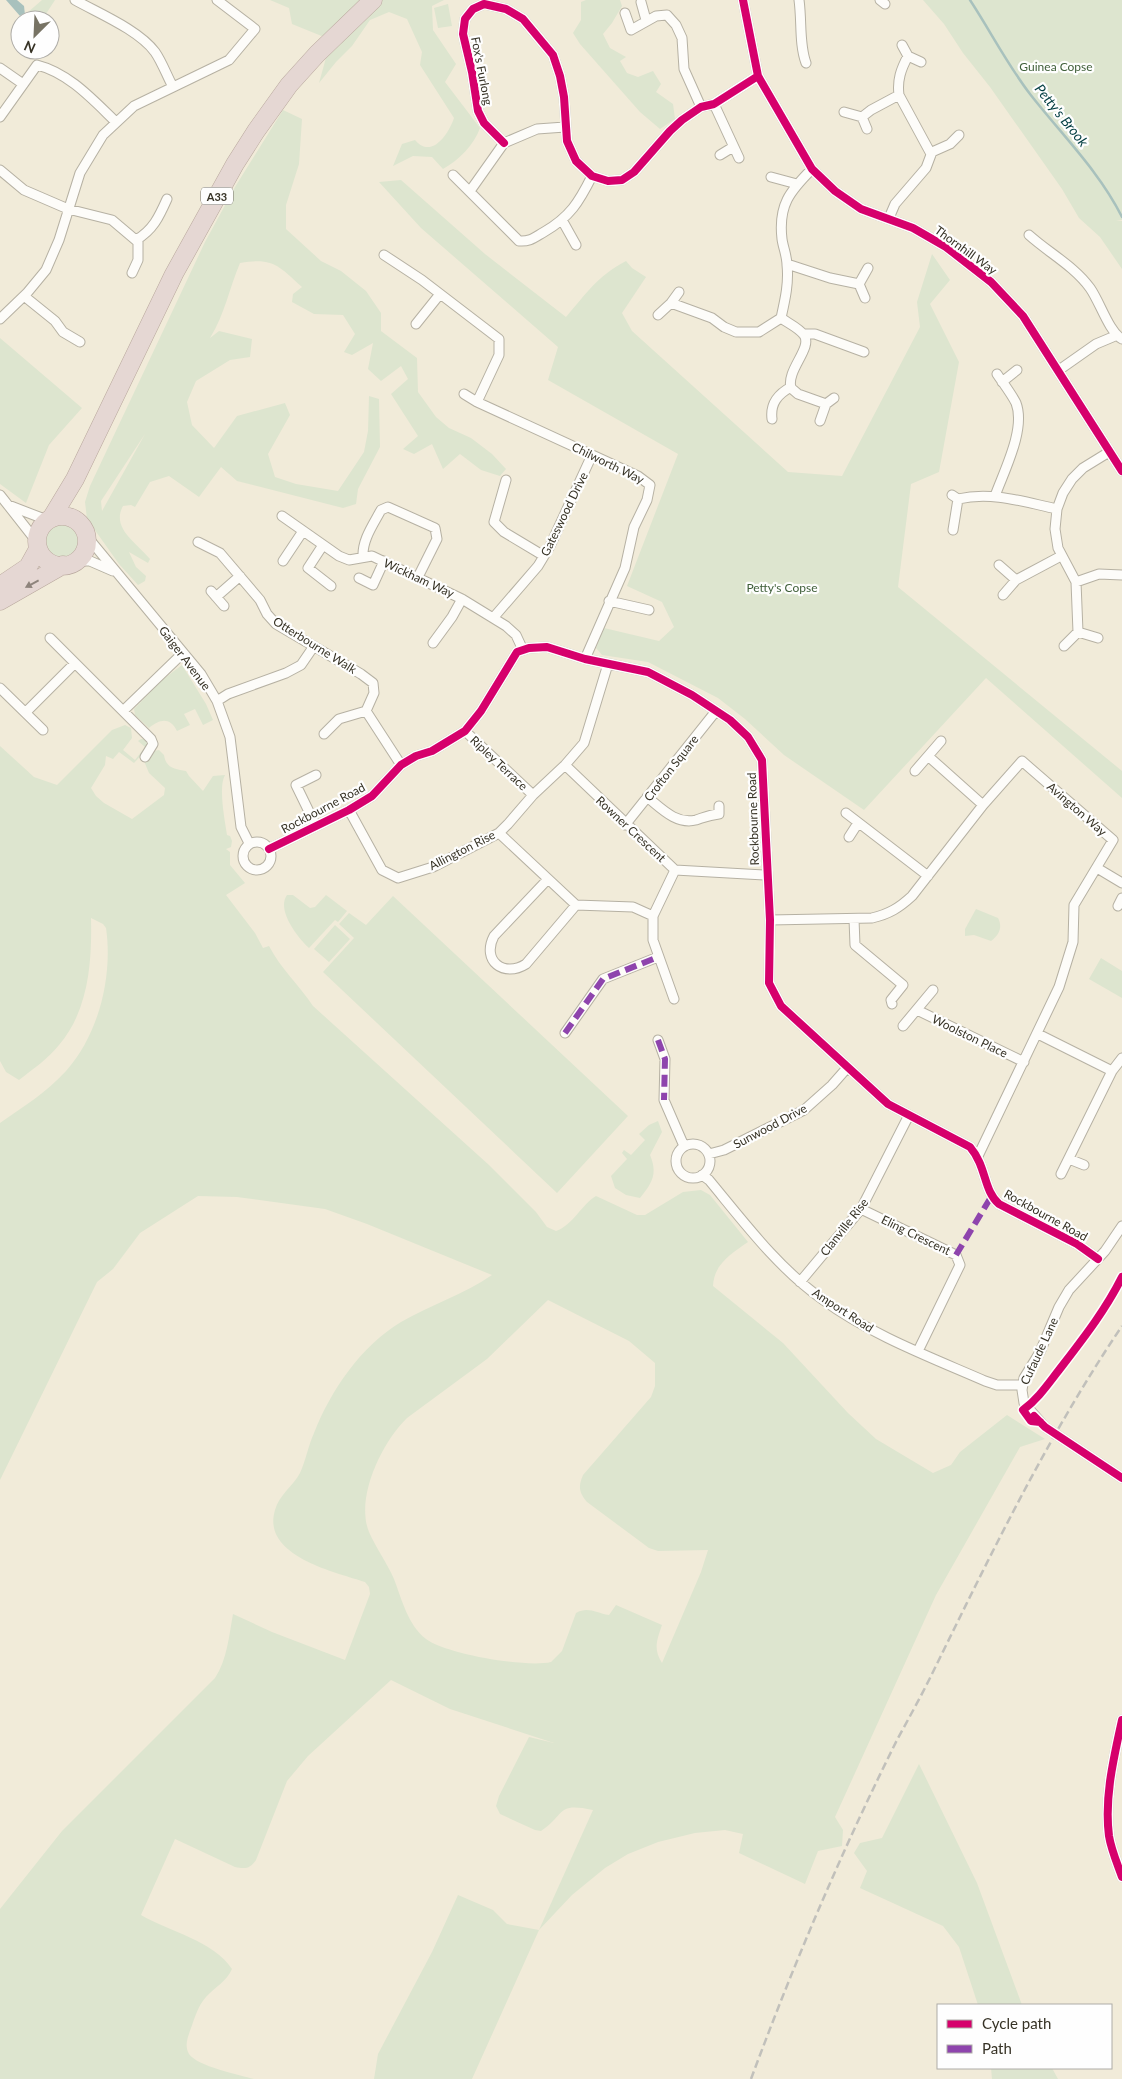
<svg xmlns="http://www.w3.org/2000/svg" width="1122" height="2079" font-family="Lato,sans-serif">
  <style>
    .green { fill: #dde5cf; fill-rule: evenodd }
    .water { fill: #a8c1bd }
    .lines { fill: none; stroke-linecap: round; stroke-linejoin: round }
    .stream { stroke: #a8c1bd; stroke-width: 2.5 }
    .street-casing { stroke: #b6b1a3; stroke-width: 11 }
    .highway-casing { stroke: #b8a79c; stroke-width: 19 }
    .street { stroke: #fdfcf9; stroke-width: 9 }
    .highway { stroke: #e5d7d3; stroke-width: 18 }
    .rail { stroke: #c1c0bb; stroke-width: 2.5; stroke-dasharray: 8 4; stroke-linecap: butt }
    .quiet { stroke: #8e44ad; stroke-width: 6; stroke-dasharray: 12 6; stroke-linecap: butt }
    .cycleway-casing { stroke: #fefefe; stroke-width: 11 }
    .cycleway { stroke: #d6006c; stroke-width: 8 }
    .oneway { fill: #8e847c }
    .labels { text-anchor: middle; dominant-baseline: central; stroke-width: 4.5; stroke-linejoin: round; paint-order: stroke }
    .shield { fill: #fefefe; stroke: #726f66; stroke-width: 1 }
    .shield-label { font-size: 11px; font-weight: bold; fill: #363225 }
    .park-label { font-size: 12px; fill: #3e5e38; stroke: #fefefe }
    .street-label { font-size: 12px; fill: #363225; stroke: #fefefe }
    .water-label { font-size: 14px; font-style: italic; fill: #003d41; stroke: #fefefe }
  </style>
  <rect width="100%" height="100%" fill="#f1ebd9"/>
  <path class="green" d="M42 0H55L42 20H34L27 13Z
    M270 0H365L324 37 292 24 289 8Z
    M380 0H444L432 6 433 30 456 64 445 82 480 128C474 145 459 160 443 169L432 157 413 156 393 166 402 144 415 140C432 160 449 133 454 118L420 65 422 52 407 19 389 12 370 20 352 46 336 62 319 83 329 47Z
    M586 0H620L622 6 612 23 603 34 610 48 626 57 620 61 627 73 638 77 653 71 661 84 656 92 673 104 675 119 660 129 640 112 580 44 573 33 581 20V2Z
    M923 0H1122V220H1116L1122 221V269L1100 237 1079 218 1062 189 990 87 963 53 944 24Z
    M448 4 452 26 438 28 434 8Z
    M283 110 302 119 299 164 286 205V229L321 261 341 271 366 291 381 313V331L417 358 418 392 436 417 449 428 471 438 492 454 506 469 500 476 481 470 460 454 443 469 432 444 414 454 403 449 418 436 391 394 408 379 401 366 381 381 368 369 373 343 352 355 344 352 355 334 343 315 314 314 292 302 293 294 302 287C279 266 273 257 240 263 229 289 225 314 210 338L219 331 252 339 250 357 230 360 196 381 187 402 192 425 214 448 237 416 285 403 290 415 268 454 275 477 296 484 338 491 364 452 368 431 369 396 379 399 380 447 358 489 356 504 343 508 237 481 221 467 199 497 169 476 150 482 135 507 131 505 123 506C111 528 136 542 150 559L148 563 129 552 136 567 146 576 145 581 138 585 119 564 87 519 85 502 90 486 205 242 235 187ZM145 434 102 511 101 501Z
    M401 180 485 254 566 317C587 293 596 277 626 261L632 268 646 277 622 313 632 331 788 472 842 476 920 327 917 302 932 254 950 280 930 304 959 362 939 472 911 484 898 587 1122 771V798L986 678 864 810 784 755 745 719 718 698 648 662 602 655 596 648 604 628 659 641 674 627 662 602 627 586 678 454 548 380 558 347 421 228 379 182Z
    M0 338 82 408 49 445 26 503 0 484Z
    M44 541a18 18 0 1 1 36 0a18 18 0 1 1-36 0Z
    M182 665 206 704 213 720 203 725 195 709 184 714 190 725 177 731C170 717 160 719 149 728L135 715 134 709 162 680Z
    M125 725 131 728 132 738 123 750 135 760 145 747 138 741 141 739H146L149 744 147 749 134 763 119 752 113 759 106 756 105 765 91 788 96 796 104 803 132 819 164 795 165 788 149 773 144 761 154 751 159 750 164 755C166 769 176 769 186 771L189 776 203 791 213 776 225 775C218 787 225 821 227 835L230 836 232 841 231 847 226 849 230 852V865L245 883 226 895 255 933 263 948 269 946C281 969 299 985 313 1006L489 1165 536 1212 547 1227 556 1231C573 1225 581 1205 596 1196L637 1215H645L683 1192 701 1190 710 1195 748 1242C731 1254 714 1264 713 1286L783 1343 848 1413 876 1439 933 1473 951 1465 960 1452 1007 1415 1045 1439 1020 1447 936 1595 835 1817 843 1830 842 1846 818 1851 805 1884 739 1853 743 1834 725 1830 695 1833 658 1842 628 1854 605 1868 572 1895 539 1930 472 2079H374L378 2054 432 1952 458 1895 493 1910 507 1924 539 1930 593 1810C556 1802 566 1814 541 1831L535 1830 500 1814 496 1806 499 1796 529 1737 554 1743 450 1709 391 1680 308 1756 287 1781 256 1860C250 1869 245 1869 235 1867L175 1839 141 1915C168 1931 214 1941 232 1969 227 1981 214 1988 206 1997 198 2006 195 2017 191 2028 188 2037 184 2045 189 2054 197 2066 239 2075 254 2079H0V1909L62 1831 215 1678C227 1660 229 1636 233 1614L272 1632 345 1660 370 1594 369 1587 365 1582C335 1572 261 1556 275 1510 279 1495 293 1486 300 1473 306 1460 308 1446 314 1433 331 1390 361 1346 401 1322 430 1305 465 1294 492 1275L367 1224 325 1209 237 1197 198 1196 140 1233 113 1269 97 1282 0 1480V1123C23 1107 47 1092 66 1071 99 1034 113 976 106 928L103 924 91 918C92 961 89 1010 59 1045 48 1059 33 1069 19 1080L6 1072 0 1061V746L34 777 57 785 112 730ZM548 1300 629 1341 655 1363V1386L651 1397 583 1475C578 1487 579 1492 587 1502L649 1548 658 1551 708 1550 701 1572 662 1663C653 1649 657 1640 662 1625L616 1605 609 1615C596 1613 588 1606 576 1613L562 1651 551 1662C526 1668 446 1654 426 1639 408 1625 402 1600 394 1579 387 1563 376 1548 369 1532 355 1498 382 1442 407 1418L487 1359Z
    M287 895H293L310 908 315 907 326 895 347 911 338 922 335 920 309 948C298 938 276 910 287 895Z
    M393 896 628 1116 557 1193 323 972 354 938 339 924 349 913 366 925Z
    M976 909 998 918C1003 927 999 935 991 941L974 935 965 936V929Z
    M335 925 350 939 329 962 314 949Z
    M1101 958 1122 971V998L1089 979Z
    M658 1121 662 1132 650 1155C658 1174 652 1183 640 1198L626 1195 615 1188 611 1176 627 1159 622 1153 624 1150 631 1155 645 1140 639 1134 649 1125Z
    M919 1764 977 1883 1022 2005H978L959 1947 943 1926 860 1888 867 1871 854 1853 860 1843 882 1838Z
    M991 2068H1052L1058 2079H992Z"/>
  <path class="water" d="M6 0H17L24 6 25 15 20 16Z"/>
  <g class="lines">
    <path class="stream" d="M970 0C991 32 1007 64 1030 94 1062 135 1099 171 1122 217"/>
    <g class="street-casing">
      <path id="street" d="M75 0C98 13 139 30 155 52 162 62 167 76 173 87
        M743 0 758 76 812 169 835 191 861 209 913 228 946 247 991 282 1023 316 1122 471
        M799 0C802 21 799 44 806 63
        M880 0 885 4
        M641 2 646 20
        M625 13 631 30 656 16 667 15 676 25 682 38 684 69 701 107
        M902 45 908 56 921 62
        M908 56C901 69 897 80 899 95L931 154
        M0 68 23 84
        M714 104 739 158
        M844 112 862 117 871 110 899 95
        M0 117 37 65C69 73 93 100 116 122
        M862 117 867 129
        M504 143 484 123 478 111 472 72 463 34 465 19 473 9 484 4 506 9 523 19 553 55 560 76 564 97 567 141 576 161 592 176 608 181 622 180 634 172 670 131 682 120 701 107 714 104 758 76
        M720 155 733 147
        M0 170 24 190 68 209 112 220 138 242V260L132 273
        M453 175 519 241C530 242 535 237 544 232 570 217 579 202 592 176
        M771 177 797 184
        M470 191 504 143 537 129 565 127
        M889 218 895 204 926 168 932 152 950 144 959 135
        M562 220 576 245
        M1029 235C1049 253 1074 266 1090 288 1100 302 1109 332 1122 339
        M136 240C153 230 159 217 167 199
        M384 255 422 280 499 339V355L477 402
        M787 264 830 278 859 284
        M24 296 55 321 63 332 80 342
        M865 298 859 284 868 268
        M671 303 712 318 724 327 736 332H759L781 318C785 300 789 283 787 265 787 256 783 247 782 239 778 205 790 191 812 169
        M658 315 671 303 679 292
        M781 318C788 323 799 328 804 335 813 348 786 370 791 388L798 394 826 404
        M0 319 27 293 46 270 59 240 80 173 103 135 134 106 229 60 255 29 217 0
        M416 324 440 294
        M803 334H815L864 352
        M1059 370 1096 344 1115 336
        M1002 382 1017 370
        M464 394 477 402 638 476 650 485 647 500 634 527 625 568 585 659
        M772 419C770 403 778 394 791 387
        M820 421 826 404 834 398
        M506 480 494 522 504 532 544 556
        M0 495 37 542
        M952 495 958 499C992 491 1024 502 1057 509
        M995 496C1004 471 1026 429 1016 403 1011 393 1003 383 997 374
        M8 505 47 520
        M282 516 339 556 349 560 372 556 462 599 506 626 516 635 523 650
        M953 530 958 499
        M85 534 201 674 217 701 230 737 241 827 249 843
        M198 542 220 553 260 600 267 614 276 624 361 674 373 683 374 693 366 711 339 719 324 734
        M323 545 308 568 331 586
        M363 557C362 540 373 525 381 510L388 507 435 528 437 539 418 577
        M78 561H90L113 571
        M283 561 303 531
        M999 565 1016 580
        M359 578 373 585 384 561
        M1076 582 1099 574 1122 575
        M211 591 224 606
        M1003 595 1016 580 1061 556
        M216 597 240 576
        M609 601 649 610
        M494 617 538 566 550 546 592 455
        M1078 632 1076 582 1058 548 1055 529 1057 509 1063 493 1072 479 1083 468 1109 452
        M50 638 123 711
        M433 643 452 617 462 599
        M1064 646 1078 632 1098 638
        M0 688 43 730
        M217 701 228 694 286 673 301 665 314 646
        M366 711 401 765
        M26 712 75 663
        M465 731 533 795
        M928 756 941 741
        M145 757 153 744 151 739 123 711 183 653
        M565 765 675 870 766 875
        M915 771 928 756 983 805
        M647 797C661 808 676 825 696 820 705 817 709 815 719 814V806
        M349 810 382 870 398 878 433 867 499 833 508 824 533 795 565 765 584 743 608 664
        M846 813 928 876
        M625 825 716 711
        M316 826 296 785 316 775
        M499 833 576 905 633 907 653 916
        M849 837 858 823
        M243 856a14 14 0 1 1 28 0a14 14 0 1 1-28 0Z
        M269 849 349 810 372 796 401 765 416 756 432 751 465 731 481 711 517 652 529 648 547 647 585 659 648 672 692 695 730 720 748 737 762 760 770 920 769 983 781 1006 888 1104 970 1147C987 1167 983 1190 999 1204L1077 1244 1098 1259
        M1097 868 1122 883
        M548 879 494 936C481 961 504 978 526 964L576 905
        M1118 906 1122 898
        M854 919 855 945 903 985 891 1000 892 1004
        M770 920 872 918C889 914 899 908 912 896L983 805 1022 761 1113 840 1074 905 1073 942 1059 987 978 1156
        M674 999 653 940V916L675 870
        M917 1010 1024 1062
        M903 1026 933 990
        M565 1033 603 979 658 957
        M1038 1034 1112 1071 1061 1174
        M658 1040 665 1059 664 1100 684 1146
        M1112 1071 1122 1058
        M676 1161a17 17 0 1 1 34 0a17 17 0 1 1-34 0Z
        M709 1154 724 1150 804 1110 832 1085 847 1068
        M1069 1159 1084 1165
        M702 1175 709 1180C743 1221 778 1268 822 1299 871 1335 930 1357 985 1381L997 1385H1022
        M861 1209 956 1255 960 1265 918 1351
        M1122 1226 1105 1251 1069 1290 1059 1307 1040 1352 1024 1378 1022 1390 1024 1403 1045 1427 1122 1478
        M800 1282 861 1209 909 1115
        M1122 1720C1114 1757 1104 1797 1109 1836 1111 1849 1117 1863 1122 1877"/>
    </g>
    <g class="highway-casing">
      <path id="highway" d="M37 541a25 25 0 1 1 50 0a25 25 0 1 1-50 0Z
        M52 517 75 479 174 274 235 164 256 131 289 85 317 54 373 0
        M0 586 28 567 38 549
        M0 601 63 565"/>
    </g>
    <use href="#street" class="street"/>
    <use href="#highway" class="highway"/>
    <path class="rail" d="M751 2079C794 1963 843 1848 898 1738 909 1718 920 1698 930 1678 989 1558 1047 1437 1122 1326"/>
    <path class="quiet" d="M565 1033 603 979 658 957
      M658 1040 665 1059 664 1100
      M956 1255 991 1197"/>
    <g class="cycleway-casing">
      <path id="cycleway" d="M743 0 758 76 812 169 835 191 861 209 913 228 946 247 991 282 1023 316 1122 471
        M504 143 484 123 478 111 472 72 463 34 465 19 473 9 484 4 506 9 523 19 553 55 560 76 564 97 567 141 576 161 592 176 608 181 622 180 634 172 670 131 682 120 701 107 714 104 758 76
        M269 849 349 810 372 796 401 765 416 756 432 751 465 731 481 711 517 652 529 648 547 647 585 659 648 672 692 695 730 720 748 737 762 760 770 920 769 983 781 1006 888 1104 970 1147C987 1167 983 1190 999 1204L1077 1244 1098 1259
        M1034 1416 1045 1427 1122 1478
        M1040 1422 1031 1421 1023 1410C1038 1399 1048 1384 1059 1370 1082 1340 1105 1311 1122 1277
        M1122 1720C1114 1757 1104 1797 1109 1836 1111 1849 1117 1863 1122 1877"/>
    </g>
    <use href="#cycleway" class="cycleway"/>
  </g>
  <defs><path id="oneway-solid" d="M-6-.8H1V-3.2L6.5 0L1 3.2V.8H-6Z" transform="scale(1.25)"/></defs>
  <use class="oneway" href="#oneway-solid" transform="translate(32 584) rotate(152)"/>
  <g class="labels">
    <rect class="shield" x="201" y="187.5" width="32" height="17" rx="4"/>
    <g class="shield-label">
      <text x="217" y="196">A33</text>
    </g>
    <g class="park-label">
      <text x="1056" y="66">Guinea Copse</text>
      <text x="782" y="587">Petty's Copse</text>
    </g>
    <g class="street-label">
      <text transform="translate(482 71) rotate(79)">Fox's Furlong</text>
      <text transform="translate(966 250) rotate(36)">Thornhill Way</text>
      <text transform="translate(608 463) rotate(26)">Chilworth Way</text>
      <text transform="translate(564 514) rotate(-64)">Gateswood Drive</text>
      <text transform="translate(419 578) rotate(25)">Wickham Way</text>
      <text transform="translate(315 645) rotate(32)">Otterbourne Walk</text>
      <text transform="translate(185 658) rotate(53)">Gaiger Avenue</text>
      <text transform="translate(499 763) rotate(43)">Ripley Terrace</text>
      <text transform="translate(671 768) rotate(-52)">Crofton Square</text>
      <text transform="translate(323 808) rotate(-28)">Rockbourne Road</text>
      <text transform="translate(1077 809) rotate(41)">Avington Way</text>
      <text transform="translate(753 819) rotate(-92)">Rockbourne Road</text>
      <text transform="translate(631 829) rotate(43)">Rowner Crescent</text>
      <text transform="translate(462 850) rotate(-27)">Allington Rise</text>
      <text transform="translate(970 1036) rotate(26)">Woolston Place</text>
      <text transform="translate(770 1126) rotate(-28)">Sunwood Drive</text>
      <text transform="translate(1046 1215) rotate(29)">Rockbourne Road</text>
      <text transform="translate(844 1227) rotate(-52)">Clanville Rise</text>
      <text transform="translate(916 1235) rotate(26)">Eling Crescent</text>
      <text transform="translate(843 1310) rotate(33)">Amport Road</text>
      <text transform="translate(1039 1351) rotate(-65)">Cufaude Lane</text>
    </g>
    <g class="water-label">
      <text transform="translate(1062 115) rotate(51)">Petty's Brook</text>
    </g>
  </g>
  <rect x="937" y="2004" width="175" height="65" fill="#fefefe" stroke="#aeaca7"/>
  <rect x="947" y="2020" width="25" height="8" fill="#d6006c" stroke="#aeaca7"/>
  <text x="982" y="2029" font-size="15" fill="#363225">Cycle path</text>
  <rect x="947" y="2045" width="25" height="8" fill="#8e44ad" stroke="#aeaca7"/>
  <text x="982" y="2054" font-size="15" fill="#363225">Path</text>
  <g transform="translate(35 35) rotate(204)"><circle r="24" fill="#fefefe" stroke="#aeaca7"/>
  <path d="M0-4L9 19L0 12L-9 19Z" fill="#777364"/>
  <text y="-8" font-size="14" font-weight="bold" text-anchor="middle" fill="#363225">N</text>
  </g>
</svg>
